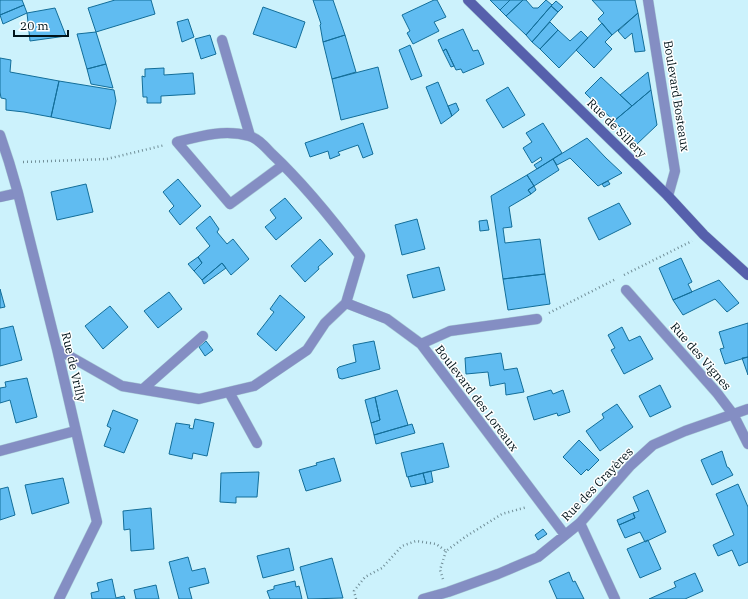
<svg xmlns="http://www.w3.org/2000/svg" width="748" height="599" font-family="'IBM Plex Serif',serif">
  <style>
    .building { fill: #60bcf1; stroke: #136e99 }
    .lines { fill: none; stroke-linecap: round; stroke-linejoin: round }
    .street-casing { stroke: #abced8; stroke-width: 11 }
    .secondary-casing { stroke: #abced8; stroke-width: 11 }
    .path { stroke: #718f98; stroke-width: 2.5; stroke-dasharray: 1 3; stroke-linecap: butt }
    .street { stroke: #848ec3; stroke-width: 10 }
    .secondary { stroke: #5660ac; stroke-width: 10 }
    .labels { text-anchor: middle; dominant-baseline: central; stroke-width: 3; stroke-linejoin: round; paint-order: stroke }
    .street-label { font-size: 12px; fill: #00141a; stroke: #fff }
  </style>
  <rect width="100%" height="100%" fill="#ccf2fc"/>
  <path class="building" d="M0 0H22L24 5 0 15Z
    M115 0H151L155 14 96 32 88 8Z
    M313 0H333L345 35 323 42 320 25 321 24Z
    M434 0H437L446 17 434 22 439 31 413 44 407 33 410 31 402 15Z
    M490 0H510L500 10Z
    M510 0H523L506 16 500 10Z
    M523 0H526L533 8H538L546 0 552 5 526 35 506 16Z
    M592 0H635L638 13 612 35 598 19 604 13Z
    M556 1 563 7 558 12 551 6Z
    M24 5 27 13 3 24 0 15Z
    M551 6 558 12 532 42 526 35Z
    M263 7 305 22 296 48 253 34Z
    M55 8 66 36 30 41 27 13Z
    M638 13 645 51 635 52 632 33 625 39 618 31Z
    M188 19 194 37 182 42 177 22Z
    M550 22 558 30 540 49 532 42Z
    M602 23 612 35 605 42 612 49 594 68 576 50Z
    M463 29 473 51 478 50 484 64 463 73 461 69 456 70 446 49 443 51 438 40Z
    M558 30 570 41 581 31 588 38 559 68 540 49Z
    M96 32 106 64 87 69 77 34Z
    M210 35 216 54 201 59 195 39Z
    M345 35 356 72 332 79 323 42Z
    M410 45 422 76 411 80 399 50Z
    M446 49 454 66 451 67 443 51Z
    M0 58 11 60 10 72 59 81 51 117 24 112 6 110V99L1 98 0 92Z
    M106 64 113 88 91 84 87 69Z
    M378 67 388 108 341 120 332 79Z
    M164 68V75L193 73 195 94 161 96V103H147V97H143L142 76 145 77V69Z
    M648 72 651 90 632 106 620 95Z
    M601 77 632 106 614 121 585 93Z
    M59 81 114 90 116 101 110 129 51 117Z
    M438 82 452 116 441 124 426 87Z
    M508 87 525 115 503 128 486 100Z
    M651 90 657 125 637 144 614 121Z
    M456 103 459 110 452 116 448 106Z
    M363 123 373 154 363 158 358 145 338 152 340 155 330 159 328 151 310 157 305 143Z
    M543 123 562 153 537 169 534 165 542 160 541 157 532 163 523 148 532 142 526 133Z
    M587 138 606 158 622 173 598 186 570 158 557 165 553 159Z
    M553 159 559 170 534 186 527 175Z
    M527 175 534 186 528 190 531 194 509 207 512 227 503 228 505 243 540 239 545 274 503 279 491 196Z
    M178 179 201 206 180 225 169 211 174 206 163 192Z
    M608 181 610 184 604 187 602 184Z
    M86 184 93 212 57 220 51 192Z
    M534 186 536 190 531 194 528 190Z
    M285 198 302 218 276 240 265 227 276 218 270 210Z
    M619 203 631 224 599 240 588 218Z
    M210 216 219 229 217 232 227 244 233 239 249 259 231 275 222 263 202 280 194 271 202 263 198 257 210 246 196 228Z
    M417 219 425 249 402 255 395 225Z
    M487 220 489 230 480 231 479 221Z
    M320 239 333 254 318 267 319 269 305 282 291 266Z
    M198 257 202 263 194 271 188 264Z
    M681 258 692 282 688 284 692 292 673 300 659 268Z
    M222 263 226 268 204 284 202 280Z
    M439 267 445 290 413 298 407 275Z
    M545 274 550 304 508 310 503 279Z
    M719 280 739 303 727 312 715 299 683 315 673 300Z
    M0 289 5 307 0 308Z
    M169 292 182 309 158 328 144 311Z
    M280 295 305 317 276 351 257 334 274 312 270 309Z
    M110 306 128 327 103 349 85 326Z
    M748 323V357L725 364 720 349 724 348 719 332Z
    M13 326 22 360 0 366V329Z
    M622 327 629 341 640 336 653 359 624 374 611 350 615 348 608 335Z
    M206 341 213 350 205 356 199 347Z
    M374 341 380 369 342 379 339 378 337 369 339 367 356 362 353 345Z
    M501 353 504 370 517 368 524 392 506 395 505 383 490 386 488 372 466 374 465 358Z
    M748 357V375L742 358Z
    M27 378 37 417 16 423 10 400 0 403V388L6 387 5 382Z
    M660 385 671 407 650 417 639 396Z
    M397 390 408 425 374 435 371 423 380 420 375 397Z
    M551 390 553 394 563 390 570 412 558 416 557 413 534 420 527 397Z
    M375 397 380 420 371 423 365 400Z
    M617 404 633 427 600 451 586 431 604 418 602 414Z
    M113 410 138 420 124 453 104 446 111 428 107 426Z
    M195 419 214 423 207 456 193 453 192 459 169 454 176 423 190 425 189 428 193 429Z
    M412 424 415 433 376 444 374 435Z
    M579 440 599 460 588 471 587 469 581 475 563 457Z
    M443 443 449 467 407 477 401 453Z
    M722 451 727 467 729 468 733 475 712 485 701 460Z
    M334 458 341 481 306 491 299 470 317 465 316 463Z
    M431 471 433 482 426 484 423 473Z
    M259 472 257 497H236V503L220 502 221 473Z
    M423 473 426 484 411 487 408 477Z
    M63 478 69 503 32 514 25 485Z
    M738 484 748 507V562L739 566 732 550 718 556 713 545 734 535 716 494Z
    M8 487 15 515 0 520V489Z
    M648 490 666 532 645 542 640 532 625 538 619 525 635 518 633 513 639 511 633 497Z
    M151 508 154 549 131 551 130 529 124 530 123 511Z
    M633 513 635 518 619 525 617 520Z
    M543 529 547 534 538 540 535 535Z
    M648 540 661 569 640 578 627 549Z
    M289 548 294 570 263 578 257 556Z
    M188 557 192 571 205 568 209 583 189 588 192 599H179L169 562Z
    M332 558 343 598 308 599 300 567Z
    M569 572 573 582 575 581 584 599H557L549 581Z
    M695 573 703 591 685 599H649L676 587 674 582Z
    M112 579 116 598 124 596 125 599H92L91 593 99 591 97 583Z
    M295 581 296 587 299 586 302 599H270L267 591 274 589V586Z
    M156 585 159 599H136L134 590Z"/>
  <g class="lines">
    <g class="street-casing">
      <path id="street" d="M648 0 675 171 668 196
        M222 40 250 136
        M0 135 9 162 18 193 57 349 97 522 59 599
        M0 197 18 193
        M626 290 717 393 733 414 748 444
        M346 303 387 319 421 344 565 535
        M421 344 450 331 537 319
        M57 349 122 386 199 399 254 386 307 350 325 323 346 303 360 256C333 220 305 185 272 154 266 148 258 138 249 136 225 129 200 136 177 142L230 204 283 165
        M143 389 203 336
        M229 392 257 443
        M0 451 75 431
        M580 523 615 599
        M423 599 448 592 498 574 538 557 580 523 630 466 653 445 685 431 748 409"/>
    </g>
    <g class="secondary-casing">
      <path id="secondary" d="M468 0 668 196 704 235 748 275"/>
    </g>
    <path class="path" d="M23 162 107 159 165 145
      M624 275 692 241
      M549 313 616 279
      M443 579 440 570 446 551
      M356 599 354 591 365 577 382 568 402 546 416 541 436 544 446 551 465 537 502 514 527 507"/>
    <use href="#street" class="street"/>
    <use href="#secondary" class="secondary"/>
  </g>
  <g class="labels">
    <g class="street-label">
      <text transform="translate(677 96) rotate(81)">Boulevard Bosteaux</text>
      <text transform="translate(617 128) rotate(45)">Rue de Sillery</text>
      <text transform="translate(701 356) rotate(49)">Rue des Vignes</text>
      <text transform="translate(74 367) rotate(77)">Rue de Vrilly</text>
      <text transform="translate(477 398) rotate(53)">Boulevard des Loreaux</text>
      <text transform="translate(597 484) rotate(-46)">Rue des Crayères</text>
    </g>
  </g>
  <path d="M14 30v6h54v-6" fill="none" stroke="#00141a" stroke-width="2"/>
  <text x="20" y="30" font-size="12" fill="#00141a" stroke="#ffffff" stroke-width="3" paint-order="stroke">20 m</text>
</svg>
